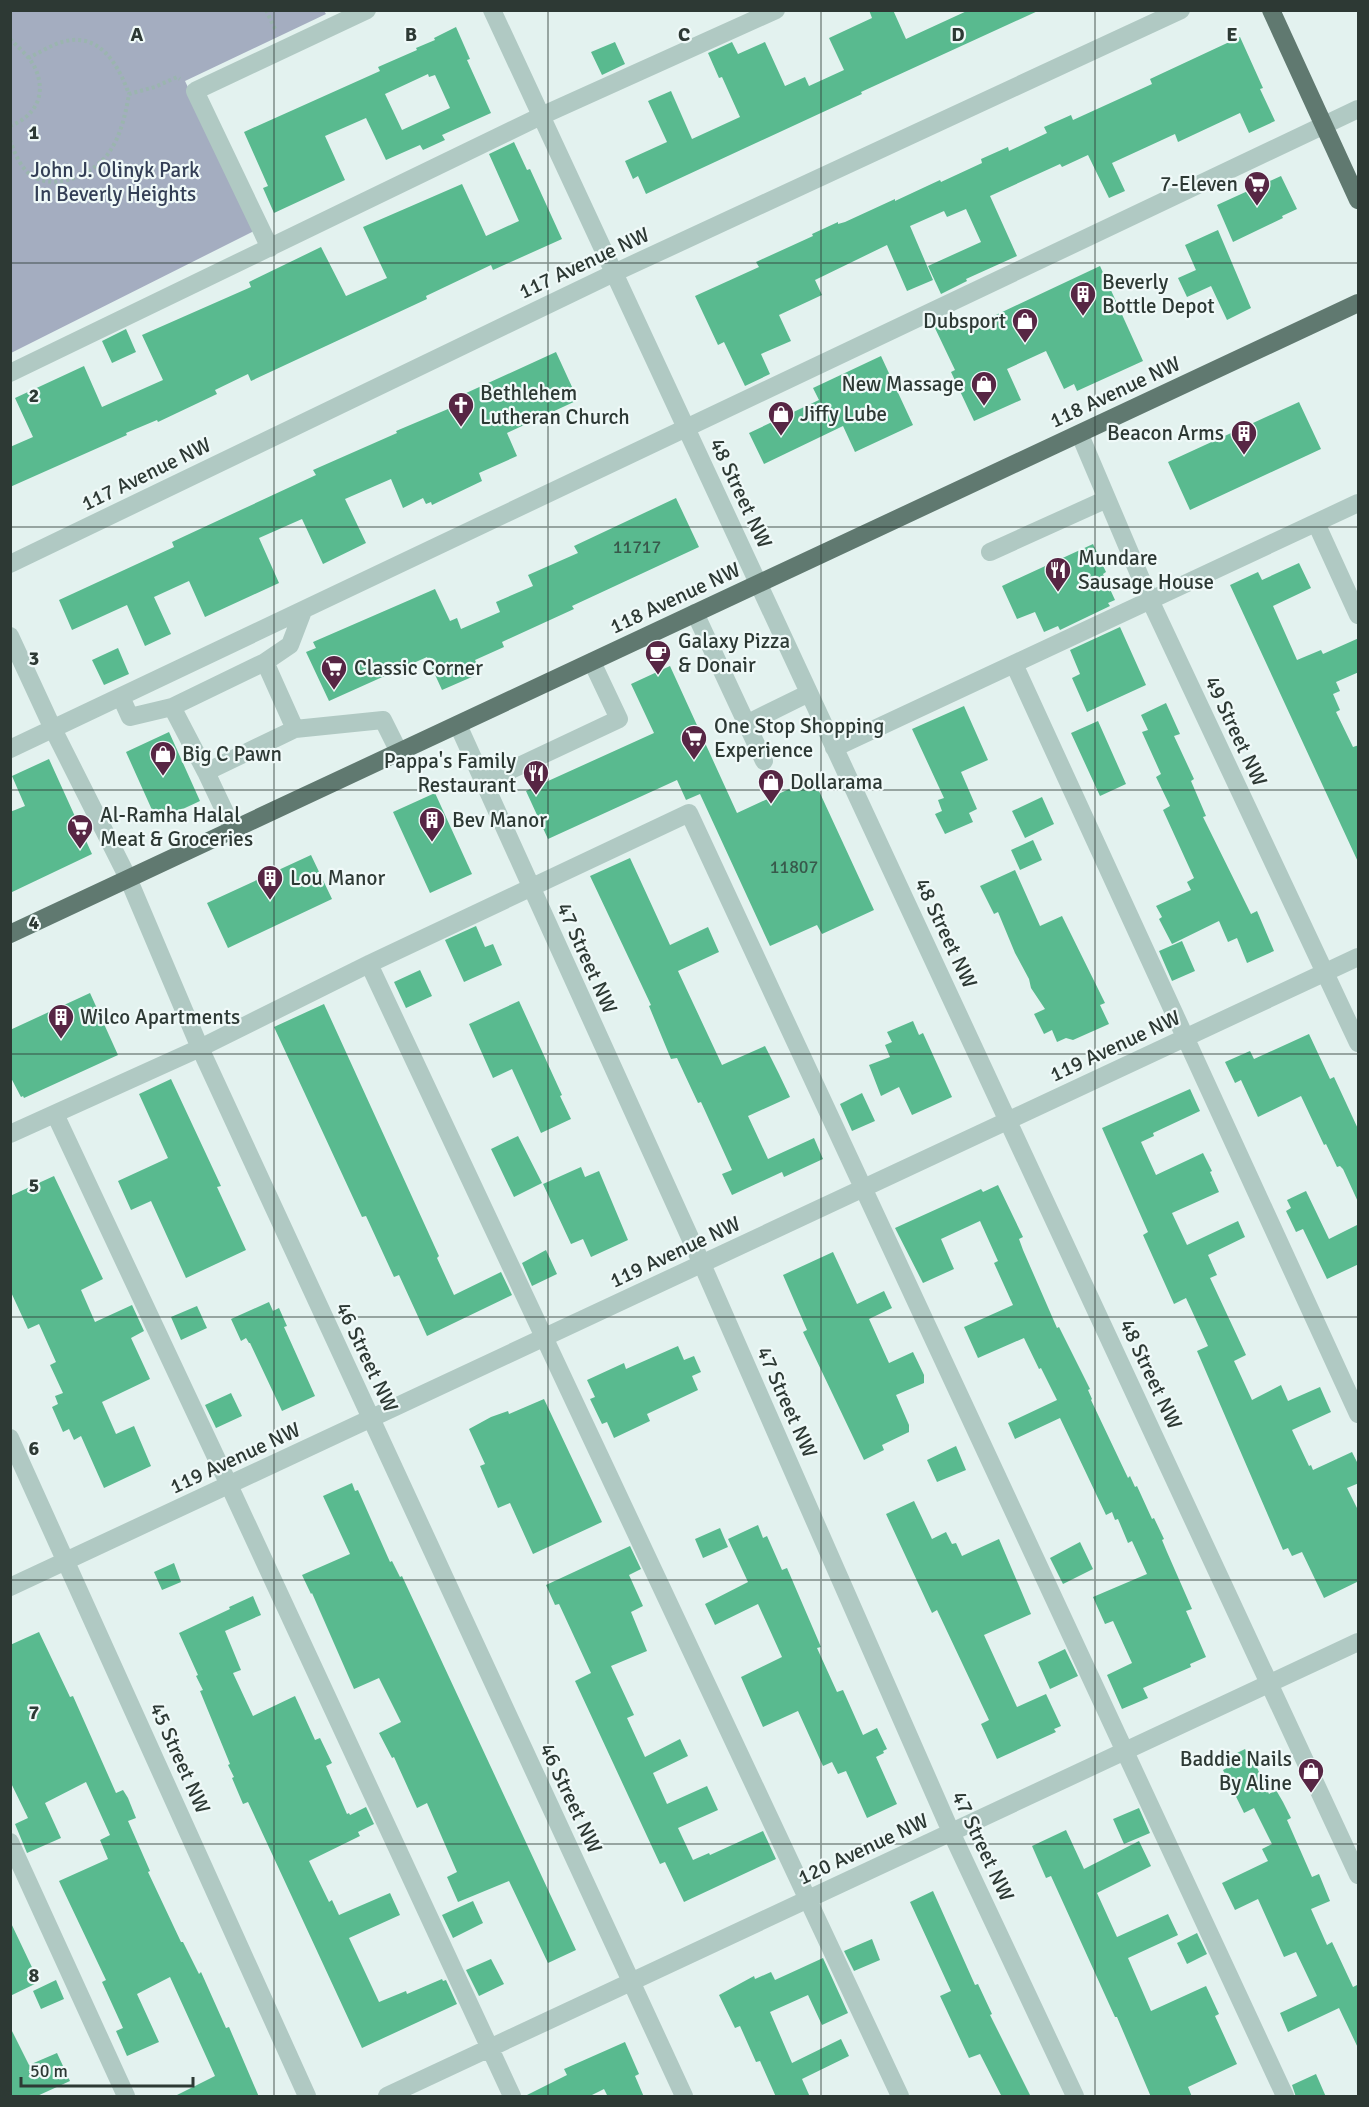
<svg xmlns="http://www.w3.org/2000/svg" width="1369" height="2107" font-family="Signika,sans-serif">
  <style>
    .green { fill: #a4adc0 }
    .building { fill: #59ba8f; fill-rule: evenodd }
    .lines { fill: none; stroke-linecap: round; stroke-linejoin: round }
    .path { stroke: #9ab5ae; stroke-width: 4; stroke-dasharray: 3 3; stroke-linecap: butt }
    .minor { stroke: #b0c9c3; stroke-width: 18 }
    .major { stroke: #607970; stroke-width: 18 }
    .grid { fill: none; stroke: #2d3934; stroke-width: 1.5; stroke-opacity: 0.55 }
    .labels { text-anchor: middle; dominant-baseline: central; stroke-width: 4.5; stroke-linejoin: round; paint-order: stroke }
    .number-label { font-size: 18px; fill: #38594b }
    .park-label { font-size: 21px; fill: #333e55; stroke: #eff9f8 }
    .poi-label { font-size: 21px; fill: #2d3934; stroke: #eff9f8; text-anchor: start }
    .street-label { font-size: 21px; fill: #2d3934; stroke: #eff9f8 }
    .grid-label { font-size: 20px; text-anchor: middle; font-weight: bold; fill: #2d3934; stroke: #eff9f8; stroke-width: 4.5; stroke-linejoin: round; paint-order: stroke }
  </style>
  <rect width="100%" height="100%" fill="#e3f2ef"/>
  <path class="green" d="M11 11H324L326 14 185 81 256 230 11 353Z"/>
  <path class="building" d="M869 10H893L906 39 969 10H1040L861 92 862 94 646 194 638 176 633 179 625 161 667 142 648 101 671 91 692 139 740 117 722 77 719 78 708 53 732 42 738 54 765 42 785 86 805 77 809 86 844 70 829 38 872 18Z
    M456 27 470 59 467 60 491 113 442 135 445 140 423 150 420 145 386 160 366 118 325 136 345 180 274 213 263 188 268 186 244 132 380 71 378 67 417 50 416 48 435 40 434 38ZM428 74 429 77 435 75 450 108 402 130 385 94Z
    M1240 37 1263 88 1260 89 1275 121 1249 133 1240 113 1178 142 1175 134 1112 163 1125 191 1109 198 1088 155 1062 167 1060 164 990 196 1017 256 966 279 967 281 941 294 928 266 981 242 966 209 947 217 944 211 910 226 933 280 907 291 887 245 815 280 822 295 779 315 791 341 761 354 770 374 745 386 724 342 718 345 695 296 759 267 756 262 813 236 812 234 838 222V224L845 222 895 199V201L940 180 941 182 982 163 981 159 1008 147 1009 151 1047 133 1044 127 1071 115 1073 120 1152 84 1150 79Z
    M615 42 625 64 602 75 591 52Z
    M514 142 527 170 530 169 562 239 493 270 491 265 426 296 427 299 251 381 248 374 215 390 217 394 158 422 157 420 126 433 127 435 10 487V447L33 437 15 398 84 366 102 407 163 380 142 335 251 287 249 282 321 247 346 296 387 278 363 227 462 184 486 236 519 221 489 154Z
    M1281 176 1297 209 1282 216 1283 218 1233 242 1217 205Z
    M1218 230 1251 308 1227 320 1211 286 1187 297 1178 278 1196 270 1185 245Z
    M1100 266 1143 361 1077 391 1074 384 1064 389 1046 351 1007 369 1021 400 974 421 951 372 955 370 934 326 957 315 964 330Z
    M126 329 136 352 112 363 102 341Z
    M556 352 578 400 507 433 517 456 479 473 482 481 432 505 431 502 426 504 423 498 403 508 391 479 345 499 366 543 323 564 302 519 259 538 279 583 205 617 189 581 154 597 171 634 145 646 127 605 72 630 59 600 174 547 172 542 316 475 313 470 397 433 396 431 467 401 464 394Z
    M881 356 913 425 855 452 843 426 764 464 749 433 819 400 813 388Z
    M1299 402 1321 449 1190 510 1168 462Z
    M676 498 699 547 572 606 574 609 502 642 504 647 475 660 481 673 442 690 427 657 329 701 306 652 316 648 313 642 435 589 450 621 457 618 461 629 500 612 496 602 533 586 528 575 578 553 574 546Z
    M1093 544 1106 572 1103 574 1115 600 1108 603 1110 606 1060 630 1058 626 1044 632 1035 612 1017 619 1002 586Z
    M1299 563 1311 588 1273 606 1297 660 1321 650 1323 654 1359 638V672L1336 682 1340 691 1333 694 1340 710 1336 712 1353 747 1359 745V864L1230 585 1258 572 1262 580Z
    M1120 627 1146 685 1087 712 1072 678 1080 674 1070 650Z
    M118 648 129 674 104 685 92 660Z
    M670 666 737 813 813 778 874 910 822 934 817 925 770 946 700 794 686 800 677 780 548 839 526 791 654 733 631 684Z
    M1166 703 1180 734 1174 736 1194 779 1191 781 1206 816 1203 817 1251 914 1257 911 1274 951 1247 963 1237 938 1228 942 1219 921 1172 944 1159 919 1162 917 1156 906 1191 890 1187 882 1194 878 1163 810 1170 806 1156 777 1161 774 1142 732 1148 730 1141 715Z
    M964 706 988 760 961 772 977 809 969 813 973 822 945 834 935 814 942 811 938 800 944 798 912 729Z
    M1098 721 1126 784 1100 796 1071 733Z
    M169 732 200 801 157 821 126 752Z
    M49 759 92 854 10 893V812L25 806 12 776Z
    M435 793 472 874 430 893 393 812Z
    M1042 797 1054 824 1025 838 1012 811Z
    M1033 840 1042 860 1020 870 1011 850Z
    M311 855 332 899 228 948 207 903Z
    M630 858 670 945 708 927 719 952 678 971 722 1065 765 1046 779 1074 790 1097 748 1116 768 1159 814 1138 823 1159 784 1177 782 1172 732 1195 722 1174 732 1170 701 1102 698 1103 677 1058 671 1059 649 1006 651 1005 590 876Z
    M1015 870 1040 926 1062 916 1105 1003 1100 1005 1109 1024 1073 1040 1066 1038 1057 1042 1052 1030 1044 1034 1034 1014 1045 1009 1031 988 1029 979 1015 953 998 912 994 914 980 886Z
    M476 926 485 947 493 944 502 965 464 982 445 940Z
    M1182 941 1195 971 1172 981 1159 951Z
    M420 970 432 996 406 1008 394 982Z
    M90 993 118 1055 24 1098 23 1096 21 1097 10 1076V1030Z
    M519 1001 562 1095 560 1096 571 1119 541 1133 512 1069 493 1078 469 1024Z
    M324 1004 439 1256 437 1258 454 1295 501 1272 512 1295 427 1336 399 1275 394 1277 366 1216 362 1217 274 1027Z
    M913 1021 919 1035 923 1033 952 1097 912 1115 899 1087 881 1096 869 1065 890 1057 885 1045 892 1042 887 1032Z
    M1309 1034 1330 1079 1334 1077 1359 1131V1204L1343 1169 1340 1166 1337 1167 1326 1144 1324 1145 1301 1096 1258 1117 1241 1080 1235 1083 1225 1062 1250 1051 1254 1059Z
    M171 1079 221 1186 217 1187 246 1250 186 1278 151 1201 131 1210 118 1181 168 1158 139 1094Z
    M1190 1089 1200 1111 1153 1133 1154 1136 1141 1142 1156 1175 1203 1153 1212 1171 1210 1172 1219 1192 1172 1213 1187 1245 1238 1221 1245 1237 1208 1255 1217 1275 1210 1278 1246 1355 1234 1361 1252 1400 1281 1385 1288 1401 1320 1387 1331 1412 1292 1430 1309 1466 1311 1465 1313 1470 1352 1452 1359 1466V1483L1347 1488 1359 1512V1581L1324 1598 1302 1552 1292 1556 1288 1548 1283 1550 1197 1351 1208 1346 1186 1298 1174 1304 1143 1235 1148 1232 1102 1128Z
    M862 1093 875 1121 852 1131 840 1104Z
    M518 1136 542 1183 514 1197 491 1149Z
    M581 1167 585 1177 599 1171 628 1240 591 1257 583 1239 571 1244 543 1184Z
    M54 1176 103 1279 81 1290 95 1322 132 1305 144 1331 131 1338 150 1379 102 1402 116 1434 134 1426 151 1466 104 1488 81 1436 74 1440 69 1429 63 1432 52 1407 58 1404 55 1396 63 1393 50 1365 56 1362 39 1324 28 1329 10 1290V1196Z
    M998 1185 1023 1237 1019 1239 1023 1250 1057 1328 1059 1327 1090 1389 1088 1390 1092 1399 1091 1400 1128 1478 1130 1476 1135 1487 1137 1486 1152 1519 1154 1518 1164 1539 1162 1540 1167 1552 1192 1609 1186 1611 1206 1657 1190 1664 1191 1667 1143 1688 1148 1698 1122 1709 1107 1675 1132 1663 1113 1621 1105 1624 1093 1597 1147 1574 1132 1541 1128 1543 1118 1519 1115 1520 1112 1512 1106 1515 1060 1418 1015 1439 1008 1423 1057 1400 1041 1368 1039 1369 1024 1338 978 1358 964 1327 1013 1305 994 1263 998 1261 980 1221 941 1239 954 1269 923 1283 895 1228 981 1189 983 1192Z
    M1306 1191 1329 1239 1359 1224V1264L1327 1279 1303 1229 1296 1232 1286 1211 1291 1208 1287 1200Z
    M546 1250 557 1274 532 1286 522 1263Z
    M833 1252 857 1304 884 1291 892 1308 869 1319 889 1363 913 1352 924 1375V1383L896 1395 909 1425V1432L882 1445 884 1450 864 1460 803 1332 807 1330 783 1275Z
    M269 1302 273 1311 279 1308 287 1326 284 1327 315 1396 282 1411 250 1343H249L246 1338 241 1341 231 1319Z
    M197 1306 207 1328 181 1340 171 1317Z
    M678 1346 684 1360 694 1356 701 1372 692 1376 698 1390 647 1414 650 1421 614 1438 607 1422 602 1424 590 1399 595 1397 587 1380 624 1363 626 1369Z
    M231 1393 242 1416 216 1428 205 1405Z
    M544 1399 602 1522 533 1554 510 1503 498 1508 480 1466 485 1464 469 1429 491 1417 508 1411 509 1414Z
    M956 1446 966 1470 937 1482 927 1460Z
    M352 1483 355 1491 358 1490 390 1562 392 1561 400 1577 402 1576 576 1950 548 1963 509 1881 458 1902 447 1877 457 1872 427 1803 417 1808 394 1757 392 1758 379 1733 401 1722 379 1678 354 1689 312 1593 311 1594 302 1575 350 1554 323 1496Z
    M914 1501 932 1539 946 1532 952 1544 956 1543 962 1556 999 1539 1031 1614 984 1635 1017 1707 1046 1694 1061 1726 1054 1729 1056 1732 997 1759 981 1724 989 1720 937 1610 932 1613 886 1514Z
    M758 1525 763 1538 767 1536 782 1570 787 1568 821 1647 817 1648 837 1692 843 1690 863 1735 877 1728 887 1749 883 1751 884 1753 876 1757 897 1804 867 1818 846 1771 838 1774 832 1762 823 1766 798 1711 763 1727 741 1677 782 1657 758 1604 715 1625 705 1604 748 1582 728 1539Z
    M720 1528 728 1547 703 1558 695 1539Z
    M1080 1542 1093 1569 1063 1584 1050 1558Z
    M630 1546 641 1569 629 1575 643 1606 631 1612 647 1651 611 1666 634 1715 627 1718 645 1757 680 1739 688 1756 653 1773 667 1804 707 1786 718 1810 678 1828 693 1860 709 1853 710 1855 763 1831 776 1859 684 1902 665 1862 660 1864 575 1681 591 1673 559 1604 555 1605 546 1585Z
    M174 1563 181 1582 162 1590 154 1572Z
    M253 1596 261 1615 225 1631 241 1670 233 1673 253 1716 295 1696 315 1740 320 1738 332 1763 326 1766 347 1814 349 1813 350 1815 366 1807 374 1824 358 1832 360 1836 309 1861 329 1902 332 1900 339 1915 390 1893 400 1915 349 1938 379 2002 406 1991 407 1994 442 1979 443 1981 446 1980 457 2004 362 2048 248 1802 243 1804 232 1778 234 1777 228 1765 230 1764 200 1691 203 1690 196 1676 198 1675 179 1633 230 1609 229 1607Z
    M39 1632 70 1697 73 1696 116 1793 123 1790 128 1798 136 1818 128 1821 150 1871 148 1872 181 1942H183L199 1974 201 1972 226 2028 229 2027 259 2097H173L215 2076 170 1977 137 1994 159 2042 127 2056 116 2031 123 2028 102 1982 106 1980 59 1881 108 1859 100 1840 110 1835 86 1782 45 1803 61 1838 27 1853 15 1824 28 1818 10 1781V1645Z
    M1065 1649 1078 1676 1050 1689 1038 1662Z
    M1245 1749 1250 1760 1253 1759 1269 1794 1276 1790 1283 1802 1291 1818 1287 1820 1312 1877 1319 1874 1330 1901 1311 1909 1327 1945 1332 1942 1353 1987 1359 1984V2050L1339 2008 1288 2032 1280 2013 1317 1996 1296 1952 1284 1957 1258 1899 1235 1910 1222 1883 1268 1861 1262 1849 1272 1844 1254 1808 1244 1813 1223 1770 1227 1768 1223 1760Z
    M1139 1808 1150 1833 1124 1844 1113 1819Z
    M1066 1830 1084 1869 1139 1841 1151 1866 1097 1893 1117 1937 1168 1914 1178 1935 1128 1958 1151 2011 1206 1986 1219 2014 1215 2016 1237 2064 1188 2087 1192 2097H1151L1117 2017H1115L1051 1876 1046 1878 1032 1846Z
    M933 1891 975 1985 978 1984 992 2014 990 2015 1031 2097H1002L980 2054 969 2058 940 1996 951 1991 910 1902Z
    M473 1901 483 1923 453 1938 442 1915Z
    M10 1921 39 1982 10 1996Z
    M1197 1933 1207 1954 1187 1964 1177 1943Z
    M872 1939 880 1960 854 1971 844 1951Z
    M823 1958 848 2013 822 2025 808 1995 770 2012 792 2063 841 2039 849 2056 802 2079 810 2097H776L760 2061 756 2062 740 2026 735 2028 719 1995 754 1976 755 1979 771 1972 775 1980Z
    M491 1959 504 1984 479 1996 466 1970Z
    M56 1980 64 1999 41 2009 33 1991Z
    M10 2027 29 2065 57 2053 70 2081 35 2097H10Z
    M625 2042 639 2074 635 2076 644 2097H608L604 2089 588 2097H523L567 2075 564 2069Z
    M1316 2074 1326 2097H1296L1292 2085Z"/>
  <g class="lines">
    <path class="path" d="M266 10 276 31
      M10 39C19 48 30 57 35 68 47 94 36 116 10 126
      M28 58C39 53 51 45 62 42 99 31 118 64 129 94
      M10 140C15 154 22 172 36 178 61 190 96 172 110 151 121 135 126 112 129 94L155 87 177 77 180 79"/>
    <path class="minor" d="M492 10 1358 1875
      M270 248 195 91 367 10
      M10 373 541 116 776 10
      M1080 435 1150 600 1358 1043
      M1316 523 1358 615
      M990 552 1107 499
      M10 564 614 273 1181 10
      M695 613 764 761
      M10 636 53 729 128 878 200 1048 684 2096
      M265 662 290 645 303 611
      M1014 664 1358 1414
      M121 697 130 717 172 707 265 662 295 729 206 772 172 707
      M746 724 809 693
      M458 725 702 1264 951 1832 1075 2096
      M295 729 383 720 399 752
      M834 748 1358 503
      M10 749 1358 109
      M206 772 233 829
      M483 783 619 719 592 662
      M369 964 900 2096
      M55 1114 229 1485 512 2096
      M10 1134 200 1048 369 964 689 813 1285 2096
      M10 1438 307 2096
      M10 1587 1358 957
      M10 1842 126 2096
      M387 2096 1358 1642"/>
    <path class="major" d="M1271 10 1358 200
      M10 934 1358 303"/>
  </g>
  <path class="grid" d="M274 10V2096M548 10V2096M821 10V2096M1095 10V2096M10 263H1358M10 527H1358M10 790H1358M10 1054H1358M10 1317H1358M10 1580H1358M10 1844H1358"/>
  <defs>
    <g id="supermarket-pin" transform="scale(1.35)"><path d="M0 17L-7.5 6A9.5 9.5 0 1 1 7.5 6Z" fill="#572644" stroke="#eff9f8"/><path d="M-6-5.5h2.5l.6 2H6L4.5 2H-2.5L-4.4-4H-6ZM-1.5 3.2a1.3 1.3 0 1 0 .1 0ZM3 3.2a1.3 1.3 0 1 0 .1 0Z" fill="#fff"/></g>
    <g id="building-pin" transform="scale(1.35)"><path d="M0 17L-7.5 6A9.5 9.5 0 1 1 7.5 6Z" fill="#572644" stroke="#eff9f8"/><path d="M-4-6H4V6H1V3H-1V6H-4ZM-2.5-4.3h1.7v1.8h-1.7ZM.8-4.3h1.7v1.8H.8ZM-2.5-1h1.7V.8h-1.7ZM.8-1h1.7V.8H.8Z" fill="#fff"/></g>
    <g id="shop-pin" transform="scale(1.35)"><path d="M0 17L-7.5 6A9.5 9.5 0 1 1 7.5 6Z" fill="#572644" stroke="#eff9f8"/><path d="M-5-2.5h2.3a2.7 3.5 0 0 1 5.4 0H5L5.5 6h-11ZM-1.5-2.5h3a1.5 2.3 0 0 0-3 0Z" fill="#fff"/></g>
    <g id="church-pin" transform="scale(1.35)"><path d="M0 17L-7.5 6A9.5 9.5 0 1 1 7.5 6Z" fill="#572644" stroke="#eff9f8"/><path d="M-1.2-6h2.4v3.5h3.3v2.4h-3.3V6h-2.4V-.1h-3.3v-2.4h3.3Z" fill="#fff"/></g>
    <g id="restaurant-pin" transform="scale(1.35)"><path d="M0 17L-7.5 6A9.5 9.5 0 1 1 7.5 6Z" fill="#572644" stroke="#eff9f8"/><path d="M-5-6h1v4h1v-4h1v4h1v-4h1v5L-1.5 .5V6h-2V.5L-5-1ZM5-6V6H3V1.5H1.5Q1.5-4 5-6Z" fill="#fff"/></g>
    <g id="cafe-pin" transform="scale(1.35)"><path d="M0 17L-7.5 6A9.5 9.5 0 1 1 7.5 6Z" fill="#572644" stroke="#eff9f8"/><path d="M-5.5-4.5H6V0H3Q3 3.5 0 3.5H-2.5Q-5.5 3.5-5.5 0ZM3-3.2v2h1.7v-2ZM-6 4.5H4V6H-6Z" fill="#fff"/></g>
  </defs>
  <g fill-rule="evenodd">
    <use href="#supermarket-pin" x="1257" y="184"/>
    <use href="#building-pin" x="1083" y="294"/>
    <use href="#shop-pin" x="1025" y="321"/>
    <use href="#shop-pin" x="984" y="384"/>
    <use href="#church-pin" x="461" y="405"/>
    <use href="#shop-pin" x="781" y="414"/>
    <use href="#building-pin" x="1244" y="433"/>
    <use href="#restaurant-pin" x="1058" y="570"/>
    <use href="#cafe-pin" x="658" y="653"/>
    <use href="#supermarket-pin" x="334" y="668"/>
    <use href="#supermarket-pin" x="694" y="738"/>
    <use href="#shop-pin" x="163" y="754"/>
    <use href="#restaurant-pin" x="536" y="773"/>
    <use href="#shop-pin" x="771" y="782"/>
    <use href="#building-pin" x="432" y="820"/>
    <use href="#supermarket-pin" x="80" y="827"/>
    <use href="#building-pin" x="270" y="878"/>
    <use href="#building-pin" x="61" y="1017"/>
    <use href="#shop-pin" x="1311" y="1771"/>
  </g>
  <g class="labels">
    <g class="number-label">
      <text x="637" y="547">11717</text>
      <text x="794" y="867">11807</text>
    </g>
    <g class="park-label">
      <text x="115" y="170">John J. Olinyk Park<tspan x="115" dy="24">In Beverly Heights</tspan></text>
    </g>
    <g class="poi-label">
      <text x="1238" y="184" text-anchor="end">7-Eleven</text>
      <text x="1102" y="282">Beverly<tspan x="1102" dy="24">Bottle Depot</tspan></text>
      <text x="1006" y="321" text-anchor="end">Dubsport</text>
      <text x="964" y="384" text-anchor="end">New Massage</text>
      <text x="480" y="393">Bethlehem<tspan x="480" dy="24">Lutheran Church</tspan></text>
      <text x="800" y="414">Jiffy Lube</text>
      <text x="1224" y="433" text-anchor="end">Beacon Arms</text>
      <text x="1078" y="558">Mundare<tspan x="1078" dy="24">Sausage House</tspan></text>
      <text x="678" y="641">Galaxy Pizza<tspan x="678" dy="24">&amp; Donair</tspan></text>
      <text x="354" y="668">Classic Corner</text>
      <text x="714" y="726">One Stop Shopping<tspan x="714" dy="24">Experience</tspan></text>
      <text x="182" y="754">Big C Pawn</text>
      <text x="516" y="761" text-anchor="end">Pappa's Family<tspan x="516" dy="24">Restaurant</tspan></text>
      <text x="790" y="782">Dollarama</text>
      <text x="100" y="815">Al-Ramha Halal<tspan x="100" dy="24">Meat &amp; Groceries</tspan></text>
      <text x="452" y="820">Bev Manor</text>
      <text x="290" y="878">Lou Manor</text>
      <text x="80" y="1017">Wilco Apartments</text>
      <text x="1292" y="1759" text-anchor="end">Baddie Nails<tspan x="1292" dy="24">By Aline</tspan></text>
    </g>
    <g class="street-label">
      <text transform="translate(584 263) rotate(-25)">117 Avenue NW</text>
      <text transform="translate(1115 392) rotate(-25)">118 Avenue NW</text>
      <text transform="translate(146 474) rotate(-26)">117 Avenue NW</text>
      <text transform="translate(741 493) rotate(65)">48 Street NW</text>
      <text transform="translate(675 598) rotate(-25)">118 Avenue NW</text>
      <text transform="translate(1236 731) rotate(65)">49 Street NW</text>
      <text transform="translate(946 933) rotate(65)">48 Street NW</text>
      <text transform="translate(587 958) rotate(66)">47 Street NW</text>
      <text transform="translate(1115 1046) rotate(-25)">119 Avenue NW</text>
      <text transform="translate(675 1252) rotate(-25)">119 Avenue NW</text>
      <text transform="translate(367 1357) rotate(65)">46 Street NW</text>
      <text transform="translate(1151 1374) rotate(65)">48 Street NW</text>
      <text transform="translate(787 1402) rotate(66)">47 Street NW</text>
      <text transform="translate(235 1458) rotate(-25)">119 Avenue NW</text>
      <text transform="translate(180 1758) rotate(66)">45 Street NW</text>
      <text transform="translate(571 1798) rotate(65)">46 Street NW</text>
      <text transform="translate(983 1846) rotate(65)">47 Street NW</text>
      <text transform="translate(863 1849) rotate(-25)">120 Avenue NW</text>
    </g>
  </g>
  <g class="grid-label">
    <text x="137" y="41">A</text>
    <text x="411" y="41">B</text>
    <text x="684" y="41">C</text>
    <text x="958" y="41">D</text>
    <text x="1232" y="41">E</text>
    <text x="34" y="139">1</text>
    <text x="34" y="402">2</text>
    <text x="34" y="665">3</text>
    <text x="34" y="929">4</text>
    <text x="34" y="1192">5</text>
    <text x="34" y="1455">6</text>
    <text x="34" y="1719">7</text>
    <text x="34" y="1982">8</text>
  </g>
  <rect width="1369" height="2107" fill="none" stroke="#2d3934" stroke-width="24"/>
  <path d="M21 2077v9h172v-9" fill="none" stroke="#2d3934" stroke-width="3"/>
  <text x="30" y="2077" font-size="18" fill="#2d3934" stroke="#eff9f8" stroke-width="4.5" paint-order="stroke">50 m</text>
</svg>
